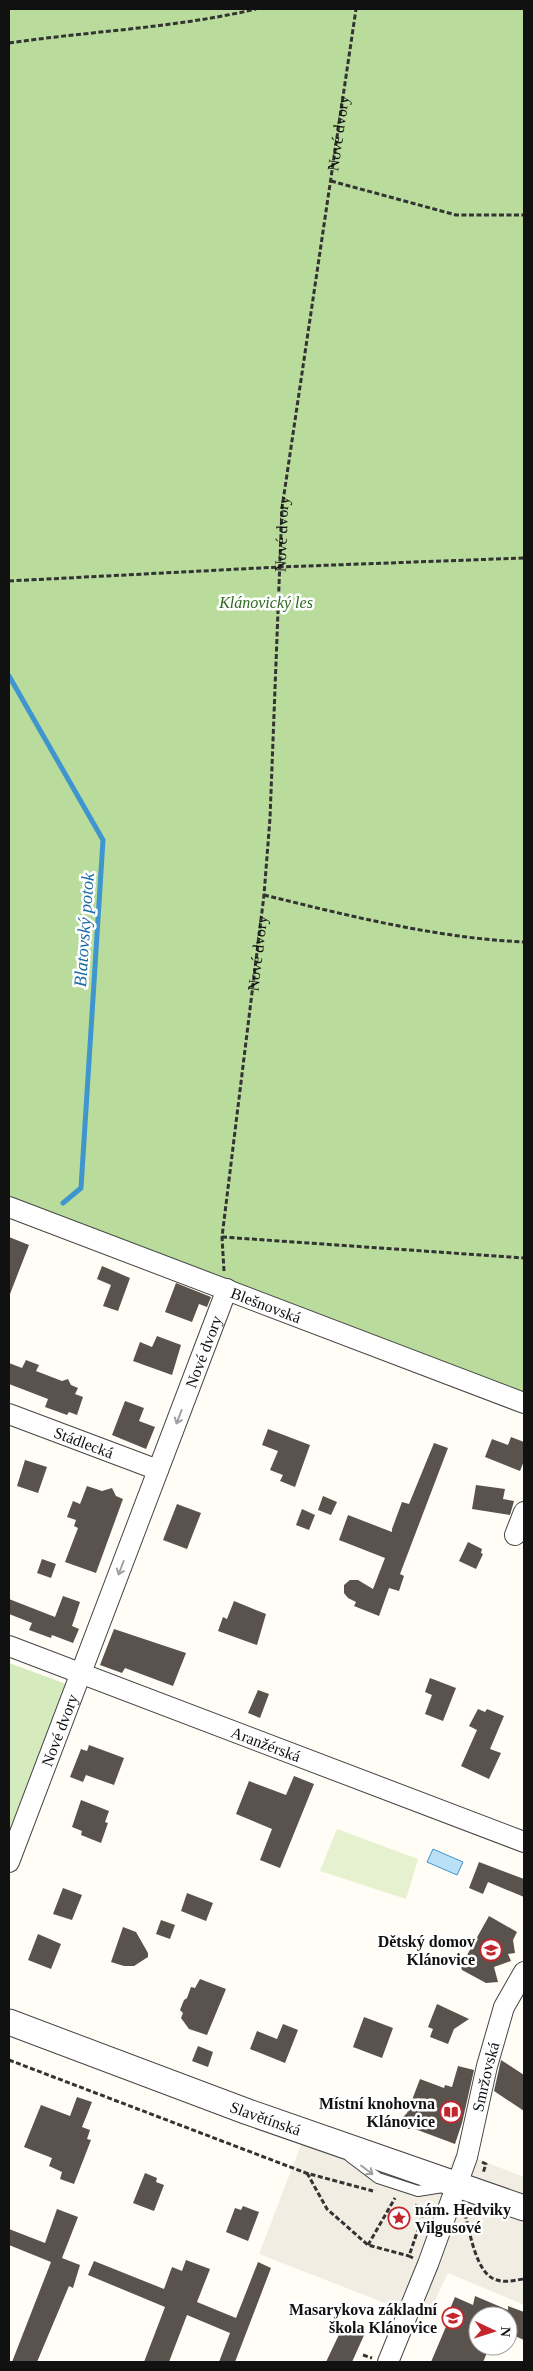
<svg xmlns="http://www.w3.org/2000/svg" width="533" height="2371" font-family="'Times New Roman',serif">
  <style>
    .green { fill: #d5ebbd }
    .forest { fill: #b9dc9c }
    .pitch { fill: #e6f2cf }
    .plaza { fill: #f1ede2 }
    .water { fill: #b9e0f7; stroke: #3f96cf }
    .lines { fill: none; stroke-linecap: round; stroke-linejoin: round }
    .stream { stroke: #3f96cf; stroke-width: 5 }
    .building { fill: #5a524d }
    .service-casing { stroke: #444; stroke-width: 12 }
    .minor-casing { stroke: #444; stroke-width: 22 }
    .tertiary-casing { stroke: #444; stroke-width: 27 }
    .path { stroke: #333; stroke-width: 3; stroke-dasharray: 5 2.5; stroke-linecap: butt }
    .service { stroke: #fff; stroke-width: 10 }
    .minor { stroke: #fff; stroke-width: 20 }
    .tertiary { stroke: #fff; stroke-width: 25 }
    .oneway { stroke: #a0a0a0 }
    .labels { text-anchor: middle; dominant-baseline: central; stroke-width: 5; stroke-linejoin: round; paint-order: stroke }
    .street-label { font-size: 16px; fill: #111; stroke: #fff }
    .park-label { font-size: 16px; font-style: italic; fill: #2f6b1f; stroke: #fff }
    .poi-label { font-size: 16px; font-weight: bold; fill: #111; stroke: #fff; text-anchor: end }
    .water-label { font-size: 18px; font-style: italic; fill: #1768a6; stroke: #fff }
  </style>
  <rect width="100%" height="100%" fill="#fffdf5"/>
  <path class="green" d="M9 1663 66 1684 9 1833Z"/>
  <path class="forest" d="M9 9H524V1394L9 1196Z"/>
  <path class="pitch" d="M337 1829 418 1859 406 1899 320 1871Z"/>
  <path class="plaza" d="M306 2132 445 2181 454 2155 478 2159 524 2177V2305L448 2273 426 2319 259 2254Z"/>
  <path class="water" d="M433 1849 463 1862 457 1875 427 1862Z"/>
  <g class="lines">
    <path class="stream" d="M9 676 103 840 81 1188 63 1203"/>
  </g>
  <path class="building" d="M9 1237 29 1245 10 1294H9Z
    M102 1266 130 1278 118 1311 103 1306 111 1285 97 1279Z
    M176 1283 211 1297 207 1307 199 1304 192 1322 165 1312Z
    M157 1336 181 1345 172 1375 133 1361 140 1342 152 1347Z
    M26 1360 39 1365 36 1371 62 1381 68 1379 71 1385 78 1388 75 1394 83 1397 77 1415 69 1412 67 1415 45 1407 48 1399 9 1384V1363L22 1368Z
    M125 1401 144 1408 139 1421 155 1427 146 1449 112 1435Z
    M268 1429 310 1445 295 1487 280 1481 283 1475 270 1470 278 1451 262 1445Z
    M511 1437 524 1442V1461L520 1471 485 1457 492 1439 508 1445Z
    M434 1443 448 1448 400 1574 404 1576 399 1591 389 1588 379 1616 354 1606 356 1602 348 1598 344 1593V1585L350 1580H358L373 1589 385 1558 339 1540 348 1515 392 1532V1529L402 1502 409 1504Z
    M25 1460 47 1467 38 1493 17 1486Z
    M476 1485 505 1489 503 1499 514 1501 510 1515 472 1509Z
    M87 1486 102 1491 112 1488 116 1496 123 1499 96 1573 65 1562 78 1528 74 1526 76 1520 67 1517 73 1501 80 1504Z
    M323 1496 337 1502 331 1515 318 1510Z
    M177 1504 201 1513 187 1549 163 1540Z
    M302 1509 315 1515 309 1530 296 1525Z
    M468 1542 482 1549 481 1553 483 1554 476 1569 459 1561Z
    M42 1559 56 1564 51 1578 37 1573Z
    M63 1596 80 1602 72 1626 79 1629 73 1643 52 1635 51 1638 29 1630 32 1623 9 1614V1599L55 1617Z
    M234 1601 266 1614 257 1645 218 1631 223 1617 227 1619Z
    M114 1629 186 1653 173 1686 125 1668 122 1673 100 1665Z
    M430 1678 456 1688 443 1721 425 1714 432 1695 425 1692Z
    M258 1690 269 1694 260 1718 248 1713Z
    M478 1709 485 1712 487 1709 504 1716 490 1749 501 1753 489 1779 461 1766 477 1730 469 1726Z
    M89 1745 124 1758 114 1785 86 1775 83 1782 70 1777 81 1749 87 1751Z
    M294 1776 314 1784 280 1868 260 1860 272 1829 236 1814 249 1781 286 1795Z
    M81 1800 109 1811 105 1822 108 1823 101 1843 81 1835 82 1831 72 1827Z
    M479 1862 524 1879V1897L488 1882 483 1894 469 1888Z
    M63 1888 82 1895 72 1920 53 1914Z
    M187 1893 213 1903 206 1921 181 1911Z
    M489 1916 517 1932 513 1940 515 1953 508 1954 511 1961 494 1967 498 1982 486 1983 462 1970 459 1960 466 1957Z
    M161 1920 175 1925 170 1939 156 1934Z
    M123 1927 136 1932 148 1953V1957L134 1966H124L111 1962Z
    M38 1934 61 1944 51 1969 28 1960Z
    M200 1979 226 1989 207 2035 189 2029 181 2018 183 2013 180 2010 184 2000 187 1998 191 1987 195 1988Z
    M437 2004 469 2019 454 2029 448 2044 430 2037 433 2029 428 2027Z
    M364 2017 393 2028 382 2058 353 2047Z
    M283 2024 298 2030 285 2063 250 2049 257 2031 277 2039Z
    M198 2046 213 2052 208 2067 192 2061Z
    M501 2060 524 2075V2111L494 2091Z
    M458 2066 474 2070 462 2123 455 2144 415 2129H408L403 2127 402 2118 407 2113 420 2079 444 2088 445 2085 452 2087Z
    M77 2097 92 2102 82 2127 90 2130 87 2139 91 2140 74 2184 60 2179 62 2172 49 2166 52 2158 24 2147 41 2105 70 2116Z
    M145 2173 157 2178 156 2182 164 2185 154 2211 133 2203Z
    M243 2206 259 2212 248 2241 226 2232 235 2208 241 2210Z
    M57 2209 78 2217 62 2258 80 2265 73 2288 69 2286 37 2362H12L51 2262 9 2245V2229L45 2243Z
    M186 2260 210 2269 197 2302 236 2318 258 2262 271 2268 235 2362H219L230 2333 187 2315 169 2362H144L165 2307 88 2275 94 2261 164 2289 172 2267 182 2271Z
    M475 2296 508 2310V2306L524 2312V2340L508 2333V2316H478V2346H490L483 2362H431L453 2310 450 2309 455 2297 473 2305Z
    M344 2324 365 2333 352 2362H326Z"/>
  <g class="lines">
    <g class="service-casing">
      <path id="service" d="M349 2156 378 2178 418 2191 443 2187"/>
    </g>
    <g class="minor-casing">
      <g id="minor">
        <path id="s2" d="M9 1207 524 1403"/>
        <path id="s3" d="M9 1414 158 1470"/>
        <path d="M515 1535 524 1512"/>
        <path id="s4" d="M9 1646 524 1842"/>
        <path id="s5" d="M9 1862 227 1289"/>
        <path id="s6" d="M388 2362 428 2264 467 2157 487 2066 504 2007 524 1972"/>
      </g>
    </g>
    <g class="tertiary-casing">
      <g id="tertiary">
        <path id="s7" d="M9 2022 248 2112 524 2208"/>
      </g>
    </g>
    <g class="path">
      <path d="M9 43C91 31 175 28 256 9"/>
      <path d="M331 181 456 215H524"/>
      <path d="M9 581 279 567 524 558"/>
      <path d="M264 895C350 916 436 938 524 942"/>
      <path d="M222 1237 524 1258"/>
      <path id="s1" d="M224 1271 222 1237 264 895 270 818 282 508 356 9"/>
      <path d="M9 2060 306 2173 373 2191"/>
      <path d="M482 2162 486 2164 483 2173"/>
      <path d="M307 2173 327 2209 368 2245 409 2256"/>
      <path d="M465 2214C470 2232 476 2275 497 2280 506 2283 515 2280 524 2279"/>
      <path d="M368 2245 395 2198"/>
      <path d="M413 2258 409 2256 425 2209 414 2205"/>
      <path d="M363 2355 372 2358"/>
    </g>
    <use href="#service" class="service"/>
    <use href="#minor" class="minor"/>
    <use href="#tertiary" class="tertiary"/>
  </g>
  <defs><path id="oneway-shaft" d="M-6 0H5M1.5-3L5.5 0L1.5 3" fill="none" stroke-width="1.6" stroke-linecap="round" stroke-linejoin="round" transform="scale(1.25)"/></defs>
  <g class="oneway">
    <use href="#oneway-shaft" transform="translate(179 1417) rotate(111)"/>
    <use href="#oneway-shaft" transform="translate(121 1568) rotate(111)"/>
    <use href="#oneway-shaft" transform="translate(367 2170) rotate(37)"/>
  </g>
  <defs>
    <g id="school-ring" transform="scale(1.125)"><circle r="9.5" fill="#fff" stroke="#c4262e" stroke-width="1.5"/><path d="M0-5L7-2L0 1L-7-2ZM-4 1L0 2.5L4 1V4Q0 6-4 4Z" fill="#c4262e"/></g>
    <g id="library-ring" transform="scale(1.125)"><circle r="9.5" fill="#fff" stroke="#c4262e" stroke-width="1.5"/><path d="M-6-4Q-3-5.5-.7-3.5V5Q-3 3-6 4ZM6-4Q3-5.5 .7-3.5V5Q3 3 6 4Z" fill="#c4262e"/></g>
    <g id="sight-ring" transform="scale(1.125)"><circle r="9.5" fill="#fff" stroke="#c4262e" stroke-width="1.5"/><path d="M0-6L1.8-2.2L6-1.7L2.9 1.2L3.7 5.4L0 3.3L-3.7 5.4L-2.9 1.2L-6-1.7L-1.8-2.2Z" fill="#c4262e"/></g>
  </defs>
  <g fill-rule="evenodd">
    <use href="#school-ring" x="491" y="1950"/>
    <use href="#library-ring" x="451" y="2112"/>
    <use href="#sight-ring" x="399" y="2218"/>
    <use href="#school-ring" x="453" y="2318"/>
  </g>
  <g class="labels">
    <g class="street-label">
      <text stroke="none"><textPath href="#s1" startOffset="1145">Nové dvory</textPath></text>
      <text stroke="none"><textPath href="#s1" startOffset="740">Nové dvory</textPath></text>
      <text stroke="none"><textPath href="#s1" startOffset="320">Nové dvory</textPath></text>
      <text stroke="none"><textPath href="#s2" startOffset="275">Blešnovská</textPath></text>
      <text stroke="none"><textPath href="#s5" startOffset="546">Nové dvory</textPath></text>
      <text stroke="none"><textPath href="#s3" startOffset="80">Stádlecká</textPath></text>
      <text stroke="none"><textPath href="#s5" startOffset="141">Nové dvory</textPath></text>
      <text stroke="none"><textPath href="#s4" startOffset="275">Aranžérská</textPath></text>
      <text stroke="none"><textPath href="#s6" startOffset="302">Smržovská</textPath></text>
      <text stroke="none"><textPath href="#s7" startOffset="274">Slavětínská</textPath></text>
    </g>
    <g class="park-label">
      <text x="266" y="602">Klánovický les</text>
    </g>
    <g class="poi-label">
      <text x="475" y="1941">Dětský domov<tspan x="475" dy="18">Klánovice</tspan></text>
      <text x="435" y="2103">Místní knohovna<tspan x="435" dy="18">Klánovice</tspan></text>
      <text x="415" y="2209" text-anchor="start">nám. Hedviky<tspan x="415" dy="18">Vilgusové</tspan></text>
      <text x="437" y="2309">Masarykova základní<tspan x="437" dy="18">škola Klánovice</tspan></text>
    </g>
    <g class="water-label">
      <text transform="translate(84 930) rotate(-86)">Blatovský potok</text>
    </g>
  </g>
  <rect width="533" height="2371" fill="none" stroke="#111111" stroke-width="20"/>
  <g transform="translate(493 2331) rotate(94)"><circle r="24" fill="#ffffff" stroke="#a0a0a0"/>
  <path d="M0-4L9 19L0 12L-9 19Z" fill="#c4262e"/>
  <text y="-8" font-size="14" font-weight="bold" text-anchor="middle" fill="#111111">N</text>
  </g>
</svg>
